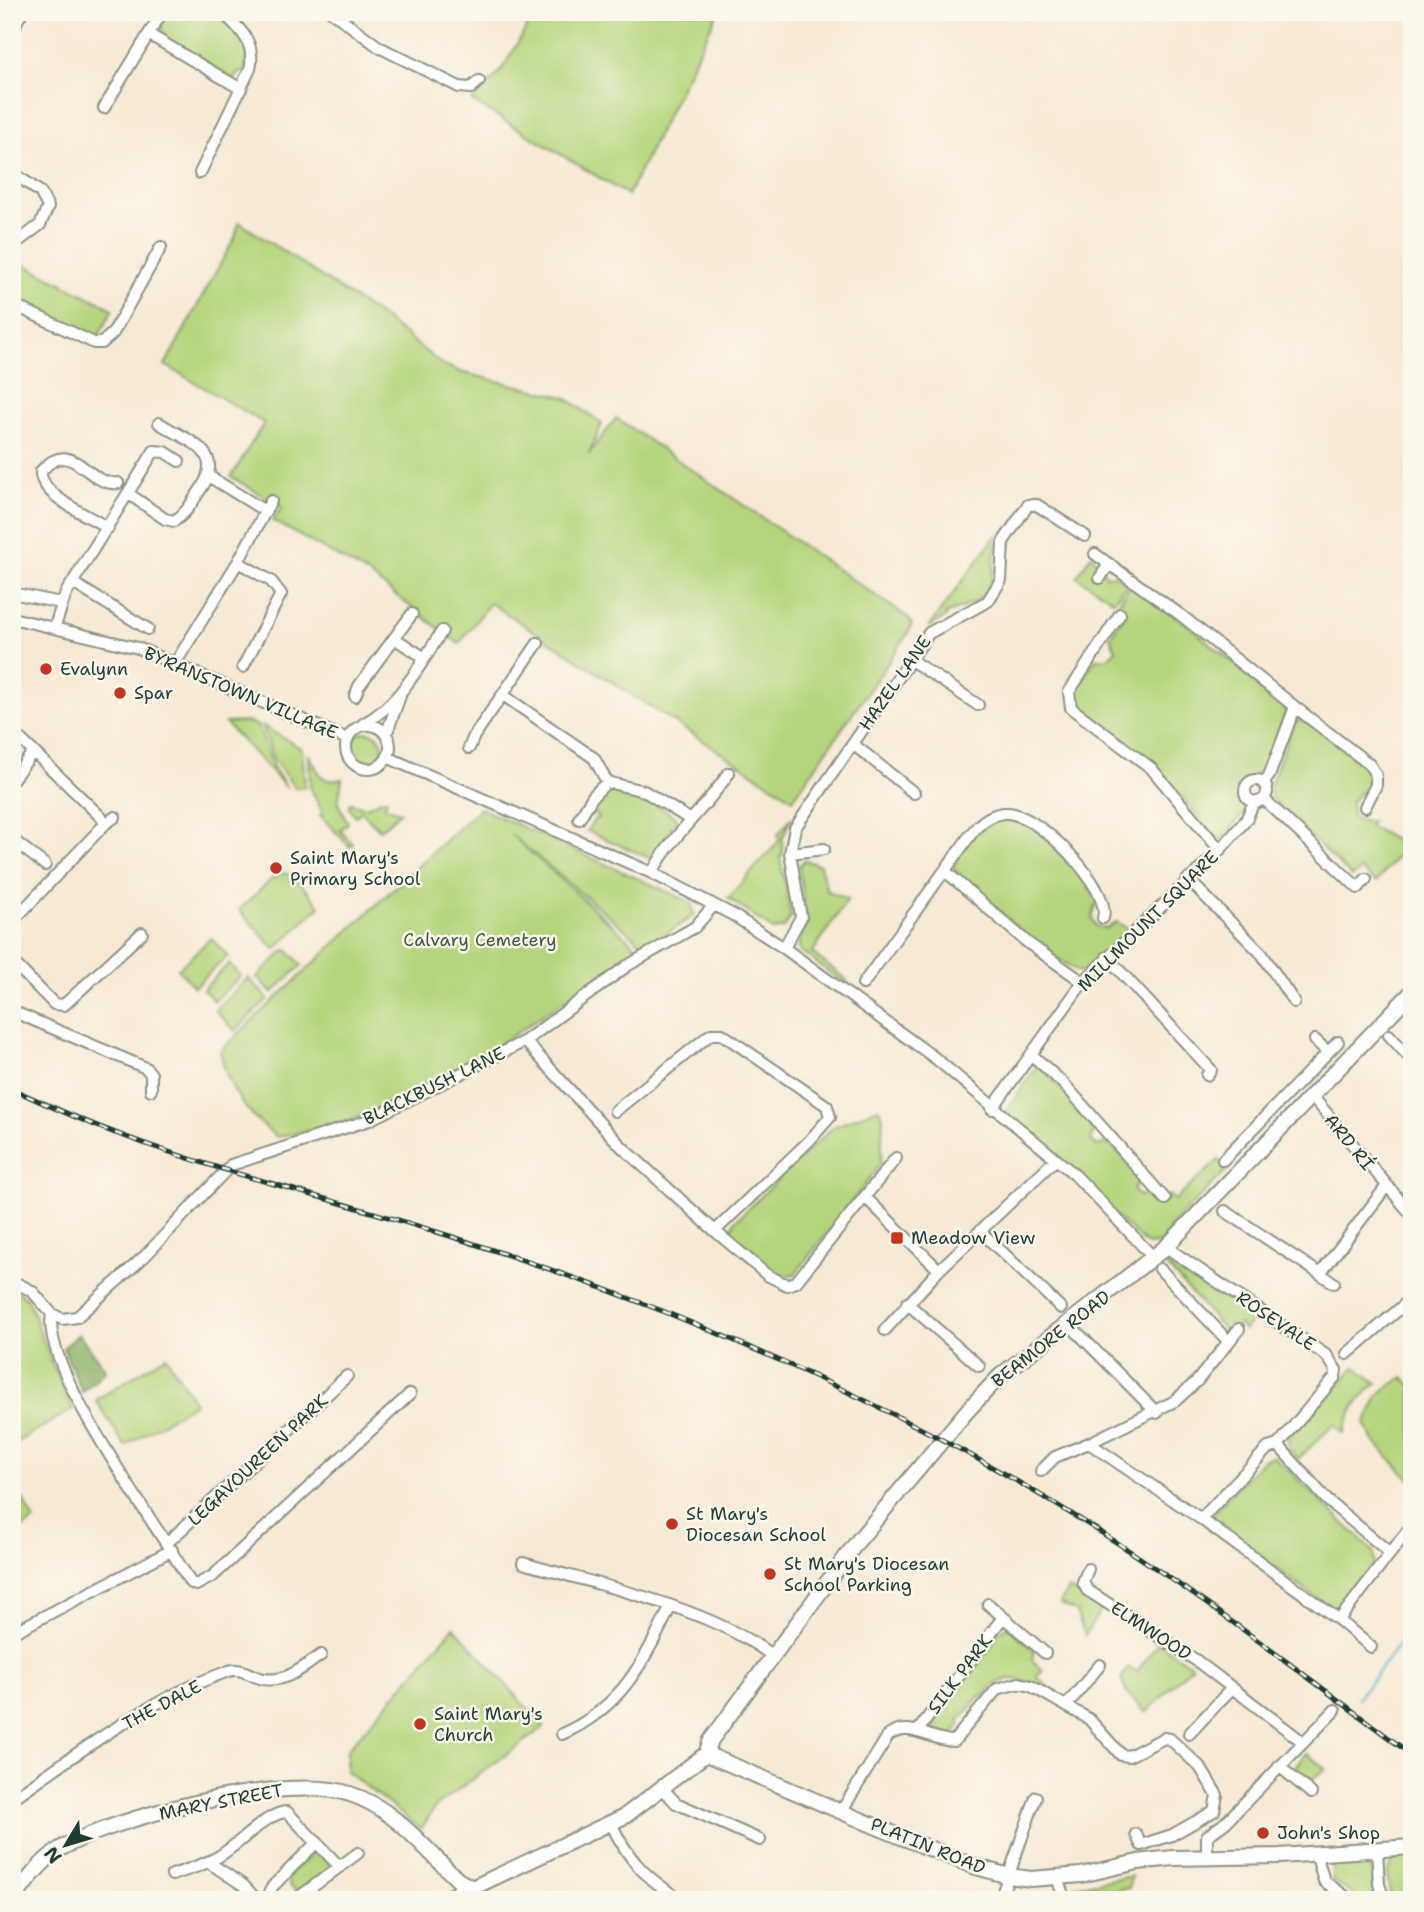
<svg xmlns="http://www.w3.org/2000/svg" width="1424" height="1912" font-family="'Shantell Sans',sans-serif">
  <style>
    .green { fill: #b5d57d; stroke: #6a8958; stroke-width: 2 }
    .forest { fill: #90b66c; stroke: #587a50; stroke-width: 2 }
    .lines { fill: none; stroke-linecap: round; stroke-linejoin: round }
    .stream { stroke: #50b3ce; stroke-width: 2.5 }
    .minor-casing { stroke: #8c9384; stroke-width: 14 }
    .major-casing { stroke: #8c9384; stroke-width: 18 }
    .minor { stroke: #fff; stroke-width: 10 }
    .major { stroke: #fff; stroke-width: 14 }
    .rail-casing { stroke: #1f3d34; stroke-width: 5 }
    .rail { stroke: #fbf7ec; stroke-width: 2.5; stroke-dasharray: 8; stroke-linecap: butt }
    .poi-dot { fill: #c8321e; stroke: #fbf7ec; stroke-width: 2.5 }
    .labels { text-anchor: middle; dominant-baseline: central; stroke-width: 5; stroke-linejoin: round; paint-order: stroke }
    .poi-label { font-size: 18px; fill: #1f3d34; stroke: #fbf7ec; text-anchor: start }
    .street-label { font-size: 18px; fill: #1f3d34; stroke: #fbf7ec }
    .park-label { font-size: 18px; fill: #3d5b43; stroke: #fbf7ec }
  </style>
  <rect width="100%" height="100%" fill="#fbf7ec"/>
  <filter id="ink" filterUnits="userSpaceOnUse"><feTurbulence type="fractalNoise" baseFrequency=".0143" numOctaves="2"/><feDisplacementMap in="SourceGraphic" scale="14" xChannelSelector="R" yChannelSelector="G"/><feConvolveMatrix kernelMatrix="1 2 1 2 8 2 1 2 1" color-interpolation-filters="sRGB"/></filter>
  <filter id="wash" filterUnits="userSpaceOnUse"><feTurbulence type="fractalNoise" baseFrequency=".00686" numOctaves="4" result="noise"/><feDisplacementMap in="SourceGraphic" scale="28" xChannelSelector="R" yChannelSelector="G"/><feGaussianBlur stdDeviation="1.57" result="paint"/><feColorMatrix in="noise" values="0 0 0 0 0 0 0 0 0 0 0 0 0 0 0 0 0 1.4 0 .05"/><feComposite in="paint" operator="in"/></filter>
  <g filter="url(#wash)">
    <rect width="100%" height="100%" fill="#f8e9d5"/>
    <path class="green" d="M168 12H215L238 34 249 52 244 72 238 73 234 80 167 40 161 27Z
      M536 12H718L628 195 472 101 501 71Z
      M239 222 385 319 440 363 460 372 565 397 602 424 588 455 616 418 907 617 912 624 908 634 793 799 490 603 459 644 367 573 273 521 282 507 231 477 264 423 165 365 235 237Z
      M13 259 113 309 97 339 12 299Z
      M997 534C990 580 1002 598 946 613L947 616 928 628Z
      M1091 555 1099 563 1106 576 1115 575 1127 583 1114 601 1077 577Z
      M1130 585 1185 623 1279 700 1286 710 1266 768 1248 779 1242 788 1246 810 1222 839 1218 840 1156 767 1074 703 1073 693 1096 659 1108 658 1116 650 1110 637 1125 613 1117 606Z
      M1302 720C1320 730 1376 766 1372 787L1360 793 1351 802 1352 816 1361 821H1371L1369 826 1406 846 1376 882 1361 870 1352 877 1271 798 1270 786 1293 723Z
      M248 722 258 726 273 767 287 788 225 723Z
      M263 726 302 749 305 787 296 789 273 759Z
      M351 748a16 16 0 1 1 32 0a16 16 0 1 1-32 0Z
      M309 756 321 776 328 780 342 779 338 803 348 823 340 830 353 844 350 847 320 815 323 813 310 788Z
      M605 791 641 795 677 818 654 856 649 858 587 831 595 819 599 818 596 814H590V807Z
      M384 799 387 800 385 807 400 812 380 830 361 811 356 816 349 808 350 803 365 807Z
      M480 808 686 900 692 905 694 915 649 946 644 945 510 834 639 949 495 1048 379 1110 340 1124 277 1137C247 1114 227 1089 220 1051Z
      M792 817 782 839 783 854 780 857 791 917 784 928 773 930 728 898 775 846 779 840 778 834Z
      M1009 817C1048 828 1075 868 1098 899L1092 918 1096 926 1106 929 1116 922 1130 930 1083 972 1077 971 1034 943 953 869C961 844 983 821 1009 817Z
      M804 860 820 865 827 891 848 899 812 953 847 980 846 983 868 1001 799 950V939L806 924 799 866Z
      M283 873 294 876 320 906 275 949 239 910 275 876Z
      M211 938 228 956 194 987 178 969Z
      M286 949 302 965 272 993 257 977Z
      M229 964 241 976 214 1001 203 989Z
      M248 978 268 999 235 1031 215 1010Z
      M1038 1064 1095 1127 1091 1140 1097 1146 1105 1143C1116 1146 1137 1170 1139 1182L1133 1190 1139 1196 1150 1191 1162 1202 1169 1195 1175 1200 1219 1160 1227 1170 1169 1228 1173 1232 1159 1244 1147 1245 1004 1114Z
      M878 1108 883 1118 881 1164 795 1274 779 1276 736 1239 731 1231 734 1222 833 1127Z
      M1162 1261 1176 1262 1257 1315 1244 1330 1239 1324 1229 1335Z
      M12 1288 28 1299 54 1368 73 1409 12 1445Z
      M166 1356 195 1403 125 1446 96 1400Z
      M1355 1367 1377 1383C1359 1397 1350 1410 1344 1433L1334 1424 1298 1459 1288 1448V1437Z
      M1403 1377 1412 1386V1482L1374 1441 1365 1424 1379 1394Z
      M1273 1456 1374 1552V1565L1335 1608 1325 1605 1229 1533 1222 1522 1218 1525 1213 1513 1263 1460Z
      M12 1478 34 1521 12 1534Z
      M1068 1589 1102 1608 1085 1635 1076 1612 1060 1603Z
      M1007 1626 1034 1650 1032 1660 1043 1670 1037 1677 1056 1695C1025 1682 1008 1666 983 1697L980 1695 959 1721 961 1724 952 1736 936 1733 933 1726 941 1709 944 1710 965 1683 962 1680 966 1675 969 1677 995 1641 993 1638Z
      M454 1627 544 1727 436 1806 421 1829 346 1771 347 1750Z
      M1158 1643 1192 1666 1146 1713 1127 1693 1121 1679 1128 1667 1137 1672Z
      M1306 1753 1326 1769 1308 1782 1295 1767Z
      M317 1850 329 1861V1870L299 1892 290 1886 287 1877Z
      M1399 1856H1412V1900L1391 1899C1388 1881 1382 1868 1399 1856Z
      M1363 1860 1371 1868 1376 1900H1360L1332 1880V1861Z
      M1131 1876 1129 1888 1118 1889 1116 1900H1076L1070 1893 1075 1886Z"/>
    <path class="forest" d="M79 1334 106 1370 82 1392 63 1348Z"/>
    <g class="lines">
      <path class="stream" d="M1358 1698 1412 1627"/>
    </g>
  </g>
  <g filter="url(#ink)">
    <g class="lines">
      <g class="minor-casing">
        <path id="minor" d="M332 12 379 47 459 87 471 88 479 81
          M12 30 22 12
          M150 35 241 89
          M104 108 162 12
          M12 172 40 192 48 207 40 225 12 246
          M200 173 250 69C256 43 241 29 222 12
          M12 304 94 343H102L113 333 161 247
          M210 477 265 511
          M129 494 165 519 174 521C186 514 192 502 199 492 228 451 189 442 159 423
          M108 528C89 516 39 495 41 471 73 435 87 487 118 483
          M1095 554 1182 616 1295 707 1269 776 1263 783
          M238 562 271 581 281 594 243 667
          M1100 578 1109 564
          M73 583 148 629
          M12 593 61 603
          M1120 614 1069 692 1071 708 1151 768 1220 850
          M12 618 138 648 347 739
          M55 626 66 593 154 451 165 452 179 461
          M394 638 425 658
          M911 660 978 705
          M176 662 238 562 271 501
          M503 695 594 758 607 782 644 791 691 820
          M355 696 359 686 412 614
          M1295 707 1369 764 1376 775V785L1365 807
          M363 724C400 704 420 665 442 631
          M346 747a22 22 0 1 1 44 0a22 22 0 1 1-44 0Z
          M12 731 102 818 105 824
          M386 735 400 696
          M853 744 914 793
          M469 748 474 736 538 643
          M387 757 652 873 733 915 784 948 935 1058 1075 1175 1154 1258
          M12 780 33 752
          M1245 791a11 11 0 1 1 22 0a11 11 0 1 1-22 0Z
          M1264 799 1358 888 1366 879
          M579 819 593 796 607 782
          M12 839 45 865
          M790 853 824 849
          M945 871 1028 943 1083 982
          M652 873C672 835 705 809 729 773
          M1188 879 1262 954 1294 1002
          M12 922 105 824 115 817
          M784 948 801 917 790 853 795 828 929 633 988 601 1001 580 1003 542 1028 505H1037L1085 536
          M1107 957 1211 1070 1207 1075
          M12 961 54 1004 64 1005 142 933
          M863 984 971 834C980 822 991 813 1007 813 1038 813 1112 888 1103 918
          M12 1011 146 1068 151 1074V1090
          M1389 1035 1412 1060
          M1315 1040 1328 1052
          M525 1041 620 1145 715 1231 767 1275 787 1285 796 1282 896 1158
          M1032 1055 1065 1085 1165 1199
          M1312 1096 1412 1215
          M992 1109 1083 982 1220 850 1246 820 1254 802
          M615 1111 711 1034H722L827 1106 830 1117 809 1141 715 1231
          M1223 1160 1338 1042
          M866 1198 939 1270
          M1225 1211 1334 1283
          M980 1231 1061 1308
          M1160 1269 1229 1342
          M1320 1274 1386 1187
          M12 1281 32 1291 52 1314 62 1319 77 1317 145 1256 231 1165 369 1120 525 1041 627 966 695 927 714 905
          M907 1303 979 1366
          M52 1314C40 1369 160 1528 190 1582L196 1585 213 1576 410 1394
          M1069 1324 1157 1413
          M885 1330 939 1270 1055 1160
          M1347 1354 1412 1298
          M1089 1443 1175 1401 1197 1381 1239 1329
          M1278 1445 1327 1500 1390 1553
          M1041 1471 1055 1457 1089 1443 1201 1519 1268 1448 1278 1445 1335 1377 1336 1370 1327 1356 1166 1247
          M1201 1519 1339 1620 1371 1647
          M167 1543 347 1376
          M523 1563C602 1586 709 1607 774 1657
          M1088 1569 1083 1582 1087 1590 1197 1661 1303 1742
          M988 1604 1045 1653
          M1339 1620 1412 1525
          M14 1632 172 1550
          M1066 1706 1100 1665
          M917 1732 1003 1617
          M562 1734C621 1708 643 1663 670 1608
          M1189 1734 1232 1688
          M1279 1766 1311 1793
          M663 1789 676 1803 760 1840
          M12 1799C79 1752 151 1698 229 1671 243 1667 251 1677 264 1679 286 1683 305 1666 321 1655
          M842 1810 888 1736C909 1720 931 1741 954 1741L997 1689 1019 1683 1031 1686 1089 1719 1121 1755 1129 1756 1164 1738 1170 1739 1200 1767 1217 1795 1214 1811 1172 1835 1141 1845 1136 1834
          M611 1823C629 1862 646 1877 680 1900
          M1377 1849 1379 1884 1384 1900
          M1316 1853 1324 1881 1350 1900
          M1207 1857V1836L1225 1823 1335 1710
          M208 1862 243 1885 257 1900
          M172 1875C186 1870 201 1866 214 1859 237 1848 266 1812 287 1812L340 1867
          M1057 1878 1065 1900
          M265 1900 273 1886 317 1842
          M295 1900 358 1853
          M442 1900 465 1886
          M1000 1900 1036 1797"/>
      </g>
      <g class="major-casing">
        <path id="major" d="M706 1754 711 1740 857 1542 967 1411 1000 1376 1166 1247 1412 992
          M706 1754 882 1829 973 1866 1009 1876 1031 1879 1081 1875 1138 1862 1173 1858 1279 1856 1412 1847
          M13 1900C26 1882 41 1861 60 1849 116 1816 289 1773 350 1794 393 1807 427 1851 458 1880L472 1888 625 1816 706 1754"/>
      </g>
      <use href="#minor" class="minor"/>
      <use href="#major" class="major"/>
      <g class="rail-casing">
        <path id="rail" d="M12 1089C48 1105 84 1122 121 1135 212 1169 305 1192 398 1220 488 1247 578 1278 665 1312 823 1375 977 1451 1119 1544 1220 1610 1315 1683 1412 1755"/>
      </g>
      <use href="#rail" class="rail"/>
    </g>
  </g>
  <g class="poi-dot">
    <circle cx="46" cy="669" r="7"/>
    <circle cx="120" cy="693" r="7"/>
    <circle cx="276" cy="868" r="7"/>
    <rect x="890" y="1231" width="14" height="14" rx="3.5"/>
    <circle cx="672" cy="1524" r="7"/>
    <circle cx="770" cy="1574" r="7"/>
    <circle cx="420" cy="1724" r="7"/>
    <circle cx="1263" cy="1833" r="7"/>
  </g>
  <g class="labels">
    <g class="poi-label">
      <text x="60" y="669">Evalynn</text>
      <text x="134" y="693">Spar</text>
      <text x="290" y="858">Saint Mary's<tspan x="290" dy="21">Primary School</tspan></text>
      <text x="911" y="1238">Meadow View</text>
      <text x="686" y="1514">St Mary's<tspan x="686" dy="21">Diocesan School</tspan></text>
      <text x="784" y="1564">St Mary's Diocesan<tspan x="784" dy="21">School Parking</tspan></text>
      <text x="434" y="1714">Saint Mary's<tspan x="434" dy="21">Church</tspan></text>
      <text x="1277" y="1833">John's Shop</text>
    </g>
    <g class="street-label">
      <text transform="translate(895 683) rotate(-55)">HAZEL LANE</text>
      <text transform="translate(241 693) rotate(23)">BYRANSTOWN VILLAGE</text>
      <text transform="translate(1148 921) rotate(-45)">MILLMOUNT SQUARE</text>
      <text transform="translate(434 1086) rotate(-26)">BLACKBUSH LANE</text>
      <text transform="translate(1349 1142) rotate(51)">ARD RÍ</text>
      <text transform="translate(1276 1321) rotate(34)">ROSEVALE</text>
      <text transform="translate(1051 1339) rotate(-38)">BEAMORE ROAD</text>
      <text transform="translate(258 1460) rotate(-43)">LEGAVOUREEN PARK</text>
      <text transform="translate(1151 1631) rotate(33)">ELMWOOD</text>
      <text transform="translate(960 1674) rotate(-53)">SILK PARK</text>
      <text transform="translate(162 1705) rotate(-28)">THE DALE</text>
      <text transform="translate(221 1802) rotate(-11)">MARY STREET</text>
      <text transform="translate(928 1846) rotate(22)">PLATIN ROAD</text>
    </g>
    <g class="park-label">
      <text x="480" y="940">Calvary Cemetery</text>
    </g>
  </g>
  <rect width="1424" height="1912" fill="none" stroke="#fbf7ec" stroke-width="42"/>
  <g transform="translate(66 1845) rotate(232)" stroke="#fbf7ec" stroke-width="5" paint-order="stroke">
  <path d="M0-5L12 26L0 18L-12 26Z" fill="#1f3d34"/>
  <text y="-10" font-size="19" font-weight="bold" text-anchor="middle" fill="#1f3d34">N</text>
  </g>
</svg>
